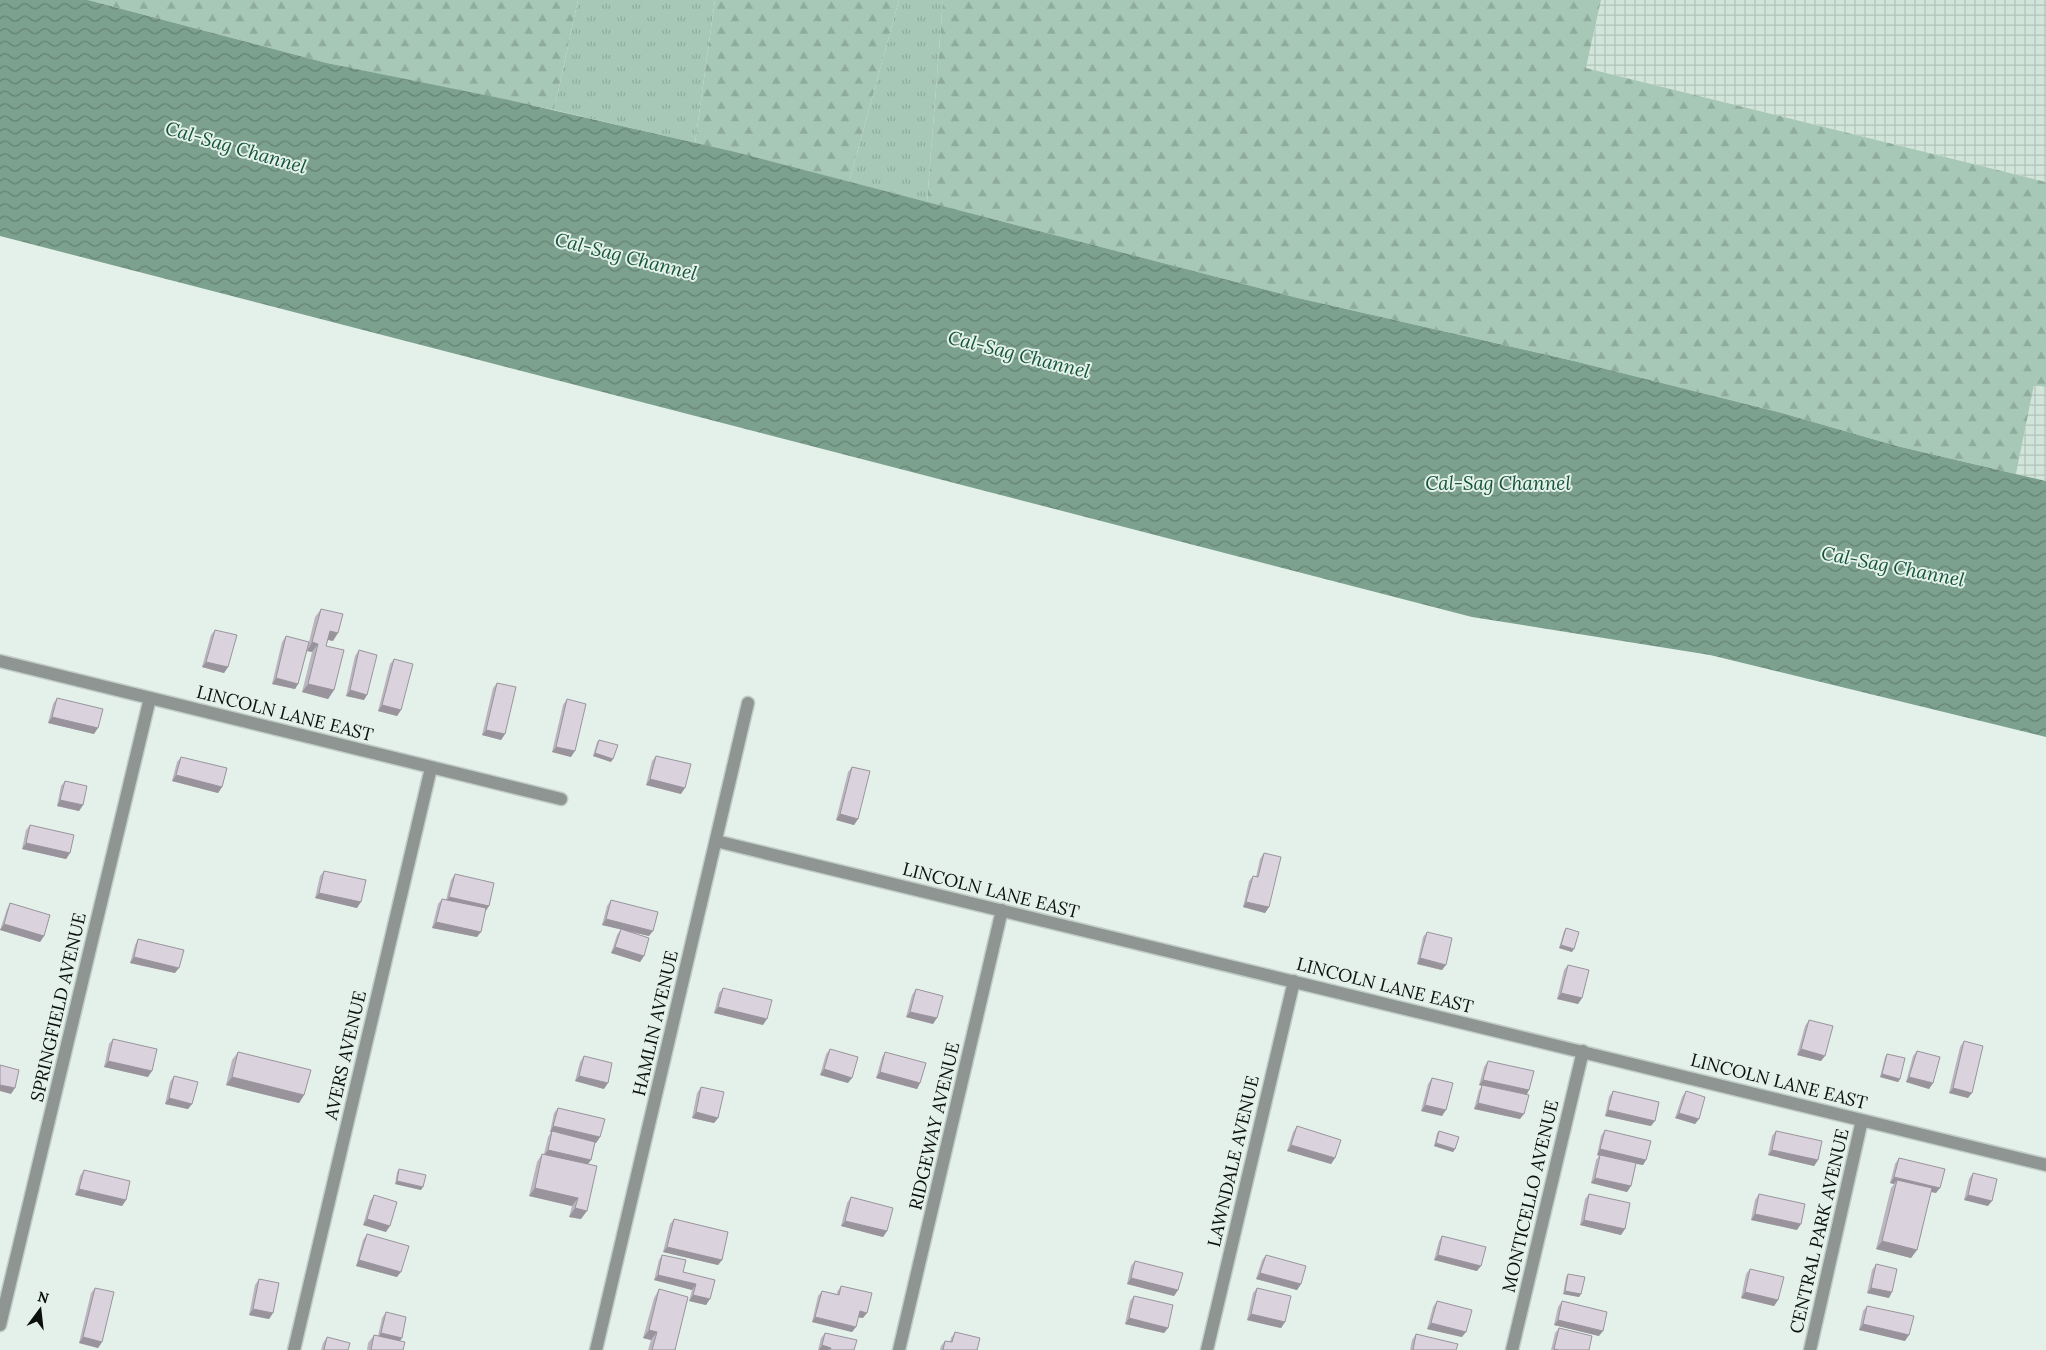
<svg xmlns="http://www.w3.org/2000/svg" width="2046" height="1350" font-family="Lora,serif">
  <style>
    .industrial { fill: url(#industrial-grid) }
    .grass { fill: url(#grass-tufts) }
    .forest { fill: url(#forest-firs) }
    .water { fill: url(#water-waves) }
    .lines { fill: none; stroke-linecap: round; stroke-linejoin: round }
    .minor-casing { stroke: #c1cdc7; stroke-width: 15 }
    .minor { stroke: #8f9592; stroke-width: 12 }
    .wall { fill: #bbb5bf }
    .shaded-wall { fill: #99949b }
    .building { fill: #dad3de; stroke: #99949b }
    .labels { text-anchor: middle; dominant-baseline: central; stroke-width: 4; stroke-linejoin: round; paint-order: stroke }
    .street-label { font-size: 18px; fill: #0b0f0d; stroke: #e4f1ea }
    .water-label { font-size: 19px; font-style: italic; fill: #14543b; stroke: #e4f1ea }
  </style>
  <defs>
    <pattern id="industrial-grid" width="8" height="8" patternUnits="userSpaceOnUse" patternTransform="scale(1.25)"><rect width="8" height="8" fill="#d1e5da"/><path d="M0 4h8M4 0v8" fill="none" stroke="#b2c3ba"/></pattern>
    <pattern id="grass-tufts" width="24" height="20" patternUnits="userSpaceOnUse" patternTransform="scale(1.25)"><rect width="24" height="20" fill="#a8c8b7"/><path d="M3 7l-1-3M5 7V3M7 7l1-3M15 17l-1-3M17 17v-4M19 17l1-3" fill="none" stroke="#8fab9c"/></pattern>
    <pattern id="forest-firs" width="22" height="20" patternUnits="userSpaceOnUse" patternTransform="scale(1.25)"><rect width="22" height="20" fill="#a8c8b7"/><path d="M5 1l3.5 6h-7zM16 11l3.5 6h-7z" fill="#8fab9c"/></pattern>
    <pattern id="water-waves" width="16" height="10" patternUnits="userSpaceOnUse" patternTransform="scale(1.25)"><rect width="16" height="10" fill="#7da18f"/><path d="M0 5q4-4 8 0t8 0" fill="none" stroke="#658273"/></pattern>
  </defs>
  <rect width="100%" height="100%" fill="#e4f1ea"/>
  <path class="industrial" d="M1601 0H2046V182L1586 68Z
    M2034 384 2046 387V481L2016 474Z"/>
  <path class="grass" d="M578 0H715L695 143 554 110Z
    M899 0H943L927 202 849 182Z"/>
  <path class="forest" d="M88 0H578L554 110 327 63Z
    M715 0H899L849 182 695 143Z
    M943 0H1601L1586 68 2046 182V387L2034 385 2016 474 1897 446 1782 413 1574 361 1294 297 927 202Z"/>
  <path class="water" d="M0 0H88L327 63 509 100 735 152 1294 297 1574 361 1782 413 1897 446 2046 481V737L1710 655 1472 617 0 236Z"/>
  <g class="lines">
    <g class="minor-casing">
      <path id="minor" d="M0 661 561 799
        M716 841 2046 1165
        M0 1325 150 698
        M294 1350 431 768
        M596 1350 748 703
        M899 1350 1002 910
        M1207 1350 1294 981
        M1512 1350 1583 1051
        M1810 1350 1862 1120"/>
    </g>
    <use href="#minor" class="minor"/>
  </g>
  <path class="wall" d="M321 609 333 641 328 640 326 646 334 690 328 699 302 692 312 652 307 651 298 684 295 689 272 684 282 642 286 636 308 646 315 617Z
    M215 630 228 667 224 673 202 667 211 635Z
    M359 650 364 700 346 696 355 656Z
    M394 659 401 710 397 716 378 711 390 664Z
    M497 683 505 734 501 740 482 735 493 688Z
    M57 698 94 734 48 723 53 704Z
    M567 699 571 757 552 752 563 705Z
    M599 740 611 762 593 756 597 742Z
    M656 756 681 794 646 785 652 761Z
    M181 757 222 787 218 793 172 781 177 762Z
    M852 767 858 819 854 825 836 820 848 772Z
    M65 781 83 805 79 811 57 806 61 786Z
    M30 825 70 853 66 859 22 849 26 830Z
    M1264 853 1269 907 1265 913 1243 907 1249 881 1253 876 1256 877 1260 859Z
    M324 871 357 908 315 898 320 876Z
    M455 874 489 906 485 911 477 937 432 928 438 904 442 899 446 900 451 880Z
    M611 900 649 936 602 925 607 906Z
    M10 903 44 936 40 942 0 930 7 909Z
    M1566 928 1572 952 1559 948 1564 931Z
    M621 929 644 956 640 962 611 953 617 935Z
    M1427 932 1442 970 1417 964 1423 937Z
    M138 939 175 973 130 963 135 945Z
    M1568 965 1582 998 1578 1004 1557 999 1564 970Z
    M723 988 763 1025 714 1013 719 993Z
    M916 989 933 1024 906 1017 912 995Z
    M1809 1020 1821 1061 1797 1055 1805 1026Z
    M113 1039 148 1077 104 1067 109 1044Z
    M1964 1041 1968 1098 1949 1093 1960 1047Z
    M830 1049 848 1083 820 1075 826 1054Z
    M1917 1051 1933 1083 1929 1089 1906 1082 1913 1056Z
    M238 1052 304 1095 299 1103 226 1085 232 1060Z
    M885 1052 920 1083 917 1089 876 1078 882 1057Z
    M1887 1054 1900 1079 1898 1082 1880 1077 1885 1057Z
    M584 1056 604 1089 575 1081 580 1062Z
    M1488 1061 1527 1094 1520 1119 1474 1109 1479 1090 1482 1086 1479 1085 1484 1067Z
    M174 1076 192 1104 188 1109 165 1104 170 1082Z
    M1432 1078 1442 1116 1421 1111 1428 1084Z
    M701 1087 718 1118 714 1123 692 1118 697 1093Z
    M1613 1091 1651 1126 1605 1116 1609 1097Z
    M1686 1091 1699 1119 1695 1124 1675 1118 1682 1097Z
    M558 1108 600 1137 596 1143H595L591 1160 588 1164 581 1219 569 1217 572 1206 529 1196 537 1162 542 1154H544L548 1137 551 1132H550L554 1113Z
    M1297 1126 1335 1158 1331 1164 1287 1151 1293 1132Z
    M1605 1130 1646 1160 1643 1165 1636 1164 1631 1186 1627 1192 1591 1183 1596 1160 1599 1156 1597 1155 1601 1136Z
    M1439 1131 1455 1149 1453 1152 1434 1146 1437 1133Z
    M1776 1131 1818 1160 1814 1166 1768 1155 1772 1136Z
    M1899 1158 1936 1193 1931 1192 1917 1250 1911 1258 1876 1249 1891 1188 1894 1184 1890 1183 1895 1164Z
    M399 1169 421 1190 395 1184 397 1172Z
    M84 1170 126 1200 122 1206 75 1195 80 1176Z
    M1973 1173 1988 1206 1964 1200 1969 1179Z
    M1589 1194 1621 1235 1580 1225 1585 1199Z
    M1759 1194 1797 1230 1751 1220 1755 1200Z
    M374 1195 386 1232 363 1225 370 1201Z
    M851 1197 887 1231 883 1237 841 1226 847 1203Z
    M674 1219 722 1260 718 1265 663 1252 670 1224Z
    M367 1234 397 1277 356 1266 363 1240Z
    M1442 1236 1477 1271 1434 1260 1439 1241Z
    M662 1255 683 1272 715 1280 706 1305 689 1301 692 1290 654 1280 659 1260Z
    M1266 1255 1301 1284 1297 1290 1256 1279 1262 1260Z
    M1135 1261 1178 1290 1174 1296 1127 1284 1131 1266Z
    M1876 1264 1889 1298 1867 1293 1872 1270Z
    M1750 1269 1778 1300 1774 1306 1741 1298 1746 1274Z
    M1568 1274 1581 1294 1579 1297 1563 1294 1566 1277Z
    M259 1279 273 1313 269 1319 249 1315 255 1285Z
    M841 1286 863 1318 858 1317 852 1332 812 1322 818 1296 822 1291 837 1294V1292Z
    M95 1288 102 1342 98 1348 79 1343 91 1293Z
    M1257 1288 1285 1322 1281 1328 1247 1320 1253 1293Z
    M659 1289 675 1350H648L651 1340 643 1338 654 1298Z
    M1134 1296 1168 1328 1164 1333 1125 1324 1130 1301Z
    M1437 1301 1462 1337 1427 1329 1433 1307Z
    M1562 1301 1599 1336 1554 1325 1558 1307Z
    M1867 1306 1905 1341 1859 1330 1863 1311Z
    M386 1312 400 1341 403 1350H367L368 1343 374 1335 378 1336 382 1318Z
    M1559 1328 1589 1350H1551L1555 1333Z
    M955 1332 977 1350H940L941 1346 945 1341 950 1342 951 1338Z
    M825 1333 854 1350H818L821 1338Z
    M1416 1334 1456 1350H1410L1412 1340Z
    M327 1337 348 1350H321L323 1343Z"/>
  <path class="shaded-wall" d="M330 631 338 633 333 641 324 639Z
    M312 642 318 644 312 652 307 651Z
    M206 662 228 667 224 673 202 667Z
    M276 678 298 684 295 689 272 684Z
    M308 684 334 690 328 699 302 692Z
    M350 690 367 695 364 700 346 696Z
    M382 705 401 710 397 716 378 711Z
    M52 717 98 728 94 734 48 723Z
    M486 730 505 734 501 740 482 735Z
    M556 747 575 751 571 757 552 752Z
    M595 753 613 759 611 762 593 756Z
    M176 775 222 787 218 793 172 781Z
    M650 779 685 788 681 794 646 785Z
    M60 800 83 805 79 811 57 806Z
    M840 814 858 819 854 825 836 820Z
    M26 843 70 853 66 859 22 849Z
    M319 893 361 902 357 908 315 898Z
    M449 897 489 906 485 912 446 902Z
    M1246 902 1269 907 1265 913 1243 907Z
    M606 919 653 931 649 936 602 925Z
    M436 922 481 932 477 937 432 928Z
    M4 924 44 936 40 942 0 930Z
    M1561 945 1574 949 1572 952 1559 948Z
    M615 947 644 956 640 962 611 953Z
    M134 957 179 968 175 973 130 963Z
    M1420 958 1446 965 1442 970 1417 964Z
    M1561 993 1582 998 1578 1004 1557 999Z
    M718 1007 767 1019 763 1025 714 1013Z
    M910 1012 937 1018 933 1024 906 1017Z
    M1801 1049 1825 1056 1821 1061 1797 1055Z
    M108 1061 152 1071 148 1077 104 1067Z
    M824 1069 852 1078 848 1083 820 1075Z
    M880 1072 920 1083 917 1089 876 1078Z
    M1882 1074 1900 1079 1898 1082 1880 1077Z
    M579 1076 608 1083 604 1089 575 1081Z
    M232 1077 304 1095 299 1103 226 1085Z
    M1909 1077 1933 1083 1929 1089 1906 1082Z
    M1483 1080 1529 1090 1526 1096 1479 1085Z
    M0 1085 15 1088 11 1094 0 1091Z
    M1953 1088 1972 1093 1968 1098 1949 1093Z
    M169 1098 192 1104 188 1109 165 1104Z
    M1478 1103 1524 1114 1520 1119 1474 1109Z
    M1425 1105 1446 1110 1442 1116 1421 1111Z
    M1608 1110 1655 1121 1651 1126 1605 1116Z
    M696 1112 718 1118 714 1123 692 1118Z
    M1679 1113 1699 1119 1695 1124 1675 1118Z
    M553 1126 600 1137 596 1143 550 1132Z
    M1436 1143 1455 1149 1453 1152 1434 1146Z
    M1291 1145 1335 1158 1331 1164 1287 1151Z
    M1600 1149 1646 1160 1643 1165 1597 1155Z
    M548 1150 591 1160 587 1165 544 1155Z
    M1772 1150 1818 1160 1814 1166 1768 1155Z
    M1894 1177 1940 1188 1936 1193 1896 1184 1897 1180 1894 1184 1890 1183Z
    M1595 1178 1631 1186 1627 1192 1591 1183Z
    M397 1181 423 1187 421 1190 395 1184Z
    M535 1188 578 1198 572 1206 529 1196Z
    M79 1189 126 1200 122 1206 75 1195Z
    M1968 1195 1992 1201 1988 1206 1964 1200Z
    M575 1208 587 1211 581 1219 569 1217Z
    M1755 1214 1801 1224 1797 1230 1751 1220Z
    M367 1219 390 1226 386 1232 363 1225Z
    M1584 1220 1625 1229 1621 1235 1580 1225Z
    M845 1221 887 1231 883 1237 841 1226Z
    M1882 1241 1917 1250 1911 1258 1876 1249Z
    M667 1247 722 1260 718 1265 663 1252Z
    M1438 1255 1481 1266 1477 1271 1434 1260Z
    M359 1260 401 1272 397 1277 356 1266Z
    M1260 1273 1301 1284 1297 1290 1256 1279Z
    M658 1275 696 1284 692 1290 654 1280Z
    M1131 1278 1178 1290 1174 1296 1127 1284Z
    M1871 1288 1892 1292 1889 1298 1867 1293Z
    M1565 1291 1581 1294 1579 1297 1563 1294Z
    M1745 1292 1778 1300 1774 1306 1741 1298Z
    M693 1295 710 1299 706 1305 689 1301Z
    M253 1309 273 1313 269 1319 249 1315Z
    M860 1311 867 1313 863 1318 856 1317Z
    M1251 1314 1285 1322 1281 1328 1247 1320Z
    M815 1317 856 1327 852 1332 812 1322Z
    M1129 1318 1168 1328 1164 1333 1125 1324Z
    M1558 1320 1603 1331 1599 1336 1554 1325Z
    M1431 1323 1466 1332 1462 1337 1427 1329Z
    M1863 1324 1909 1335 1905 1341 1859 1330Z
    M649 1330 657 1332 651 1340 643 1338Z
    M381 1333 402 1338 398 1344 377 1339Z
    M83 1337 102 1342 98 1348 79 1343Z
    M822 1345 831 1348 829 1350H819Z"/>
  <path class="building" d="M321 609 343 614 338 633 330 631 326 646 344 650 334 690 308 684 318 644 312 642Z
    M215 630 237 635 228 667 206 662Z
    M286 636 309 642 298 684 276 678Z
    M359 650 377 655 367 695 350 690Z
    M394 659 413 664 401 710 382 705Z
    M497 683 516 687 505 734 486 730Z
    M57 698 103 709 98 728 52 717Z
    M567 699 586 704 575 751 556 747Z
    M599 740 618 745 613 759 595 753Z
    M656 756 691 764 685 788 650 779Z
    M181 757 227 768 222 787 176 775Z
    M852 767 870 771 858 819 840 814Z
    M65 781 87 786 83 805 60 800Z
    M30 825 74 835 70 853 26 843Z
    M1264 853 1281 857 1269 907 1246 902 1253 876 1258 877Z
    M324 871 366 880 361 902 319 893Z
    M455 874 494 883 489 906 449 897Z
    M442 899 486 908 481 932 436 922Z
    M611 900 658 912 653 931 606 919Z
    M10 903 50 915 44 936 4 924Z
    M1566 928 1579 932 1574 949 1561 945Z
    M621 929 649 938 644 956 615 947Z
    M1427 932 1452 938 1446 965 1420 958Z
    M138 939 184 950 179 968 134 957Z
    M1568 965 1589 970 1582 998 1561 993Z
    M723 988 772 1000 767 1019 718 1007Z
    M916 989 943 996 937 1018 910 1012Z
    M1809 1020 1833 1026 1825 1056 1801 1049Z
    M113 1039 157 1049 152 1071 108 1061Z
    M1964 1041 1983 1046 1972 1093 1953 1088Z
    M830 1049 858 1057 852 1078 824 1069Z
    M1917 1051 1940 1057 1933 1083 1909 1077Z
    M238 1052 311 1070 304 1095 232 1077Z
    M885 1052 926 1063 920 1083 880 1072Z
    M1887 1054 1905 1058 1900 1079 1882 1074Z
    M584 1056 612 1063 608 1083 579 1076Z
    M1488 1061 1534 1071 1529 1090 1483 1080Z
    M0 1065 19 1070 15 1088 0 1085Z
    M174 1076 198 1082 192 1104 169 1098Z
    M1432 1078 1453 1083 1446 1110 1425 1105Z
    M1482 1085 1529 1095 1524 1114 1478 1103Z
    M701 1087 724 1092 718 1118 696 1112Z
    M1613 1091 1659 1102 1655 1121 1608 1110Z
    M1686 1091 1705 1097 1699 1119 1679 1113Z
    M558 1108 605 1119 600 1137 553 1126Z
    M1297 1126 1341 1140 1335 1158 1291 1145Z
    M1605 1130 1651 1141 1646 1160 1600 1149Z
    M552 1131 595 1142 591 1160 548 1150Z
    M1439 1131 1459 1137 1455 1149 1436 1143Z
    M1776 1131 1822 1141 1818 1160 1772 1150Z
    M542 1154 597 1166 587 1211 575 1208 578 1198 535 1188Z
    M1600 1155 1636 1163 1631 1186 1595 1178Z
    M1899 1158 1945 1169 1940 1188 1894 1177Z
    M399 1169 426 1175 423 1187 397 1181Z
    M84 1170 130 1181 126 1200 79 1189Z
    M1973 1173 1997 1179 1992 1201 1968 1195Z
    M1897 1180 1932 1188 1917 1250 1882 1241Z
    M1589 1194 1630 1203 1625 1229 1584 1220Z
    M1759 1194 1805 1204 1801 1224 1755 1214Z
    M374 1195 397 1202 390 1226 367 1219Z
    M851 1197 893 1208 887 1231 845 1221Z
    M674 1219 728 1232 722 1260 667 1247Z
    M367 1234 409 1246 401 1272 359 1260Z
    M1442 1236 1486 1247 1481 1266 1438 1255Z
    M662 1255 686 1260 683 1272 715 1280 710 1299 693 1295 696 1284 658 1275Z
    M1266 1255 1306 1266 1301 1284 1260 1273Z
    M1135 1261 1183 1273 1178 1290 1131 1278Z
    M1876 1264 1897 1269 1892 1292 1871 1288Z
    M1750 1269 1784 1277 1778 1300 1745 1292Z
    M1568 1274 1585 1277 1581 1294 1565 1291Z
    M259 1279 279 1283 273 1313 253 1309Z
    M841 1286 872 1293 867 1313 860 1311 856 1327 815 1317 822 1291 839 1295Z
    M95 1288 114 1292 102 1342 83 1337Z
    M1257 1288 1291 1296 1285 1322 1251 1314Z
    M659 1289 688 1297 675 1350H652L657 1332 649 1330Z
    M1134 1296 1173 1305 1168 1328 1129 1318Z
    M1437 1301 1472 1310 1466 1332 1431 1323Z
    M1562 1301 1607 1312 1603 1331 1558 1320Z
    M1867 1306 1914 1316 1909 1335 1863 1324Z
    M386 1312 406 1317 402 1338 381 1333Z
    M1559 1328 1592 1336 1589 1350H1559L1554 1349Z
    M955 1332 980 1338 977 1350H943L945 1341 952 1342Z
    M825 1333 857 1340 854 1350H830L831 1348 822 1345Z
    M1416 1334 1458 1344 1456 1350H1413Z
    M374 1335 405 1342 403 1350H371Z
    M327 1337 350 1343 348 1350H324Z"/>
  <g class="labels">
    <g class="street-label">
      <text transform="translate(285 713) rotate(14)">LINCOLN LANE EAST</text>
      <text transform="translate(991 890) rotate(14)">LINCOLN LANE EAST</text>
      <text transform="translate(1385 985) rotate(14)">LINCOLN LANE EAST</text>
      <text transform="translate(58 1007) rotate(-77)">SPRINGFIELD AVENUE</text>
      <text transform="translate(655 1023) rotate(-77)">HAMLIN AVENUE</text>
      <text transform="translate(345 1055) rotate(-77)">AVERS AVENUE</text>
      <text transform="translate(1779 1081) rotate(14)">LINCOLN LANE EAST</text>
      <text transform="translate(934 1126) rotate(-77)">RIDGEWAY AVENUE</text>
      <text transform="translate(1233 1161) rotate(-77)">LAWNDALE AVENUE</text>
      <text transform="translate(1530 1196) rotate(-77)">MONTICELLO AVENUE</text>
      <text transform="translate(1819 1231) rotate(-77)">CENTRAL PARK AVENUE</text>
    </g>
    <g class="water-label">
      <text transform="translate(236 147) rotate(16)">Cal-Sag Channel</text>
      <text transform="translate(626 256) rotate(14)">Cal-Sag Channel</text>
      <text transform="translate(1019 354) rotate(14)">Cal-Sag Channel</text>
      <text x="1498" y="483">Cal-Sag Channel</text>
      <text transform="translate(1893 566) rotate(11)">Cal-Sag Channel</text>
    </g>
  </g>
  <g transform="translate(40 1310) rotate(15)" stroke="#e4f1ea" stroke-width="4" paint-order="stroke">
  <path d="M0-4L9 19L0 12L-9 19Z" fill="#0b0f0d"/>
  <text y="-8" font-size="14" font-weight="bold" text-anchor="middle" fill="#0b0f0d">N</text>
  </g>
</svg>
